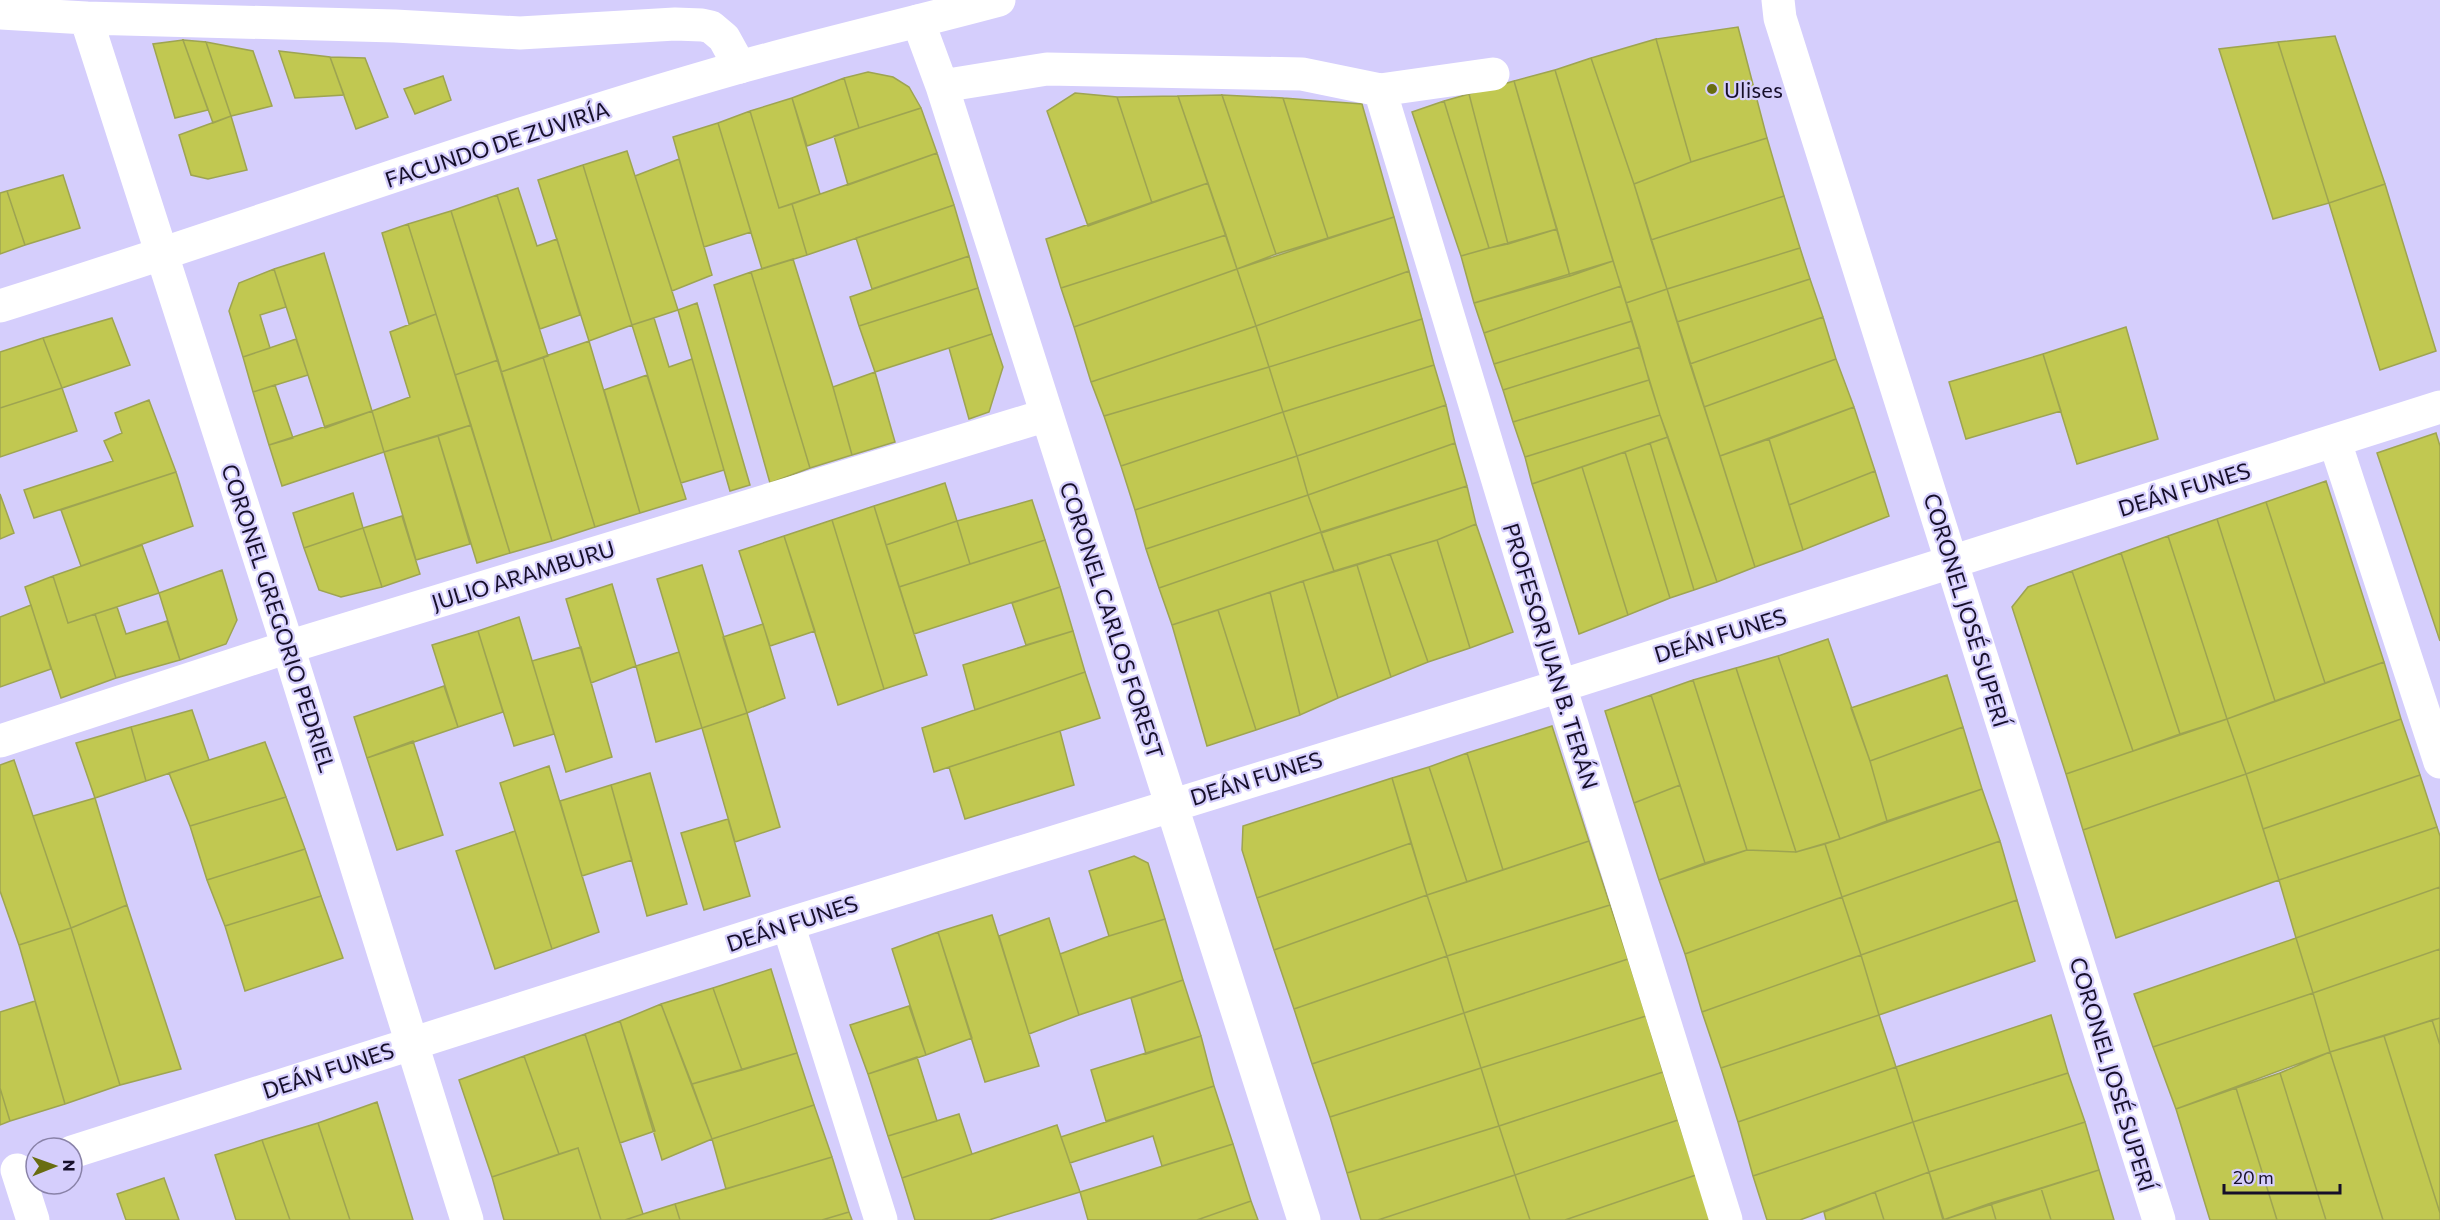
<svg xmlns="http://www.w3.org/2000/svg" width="2440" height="1220" font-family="Commissioner,sans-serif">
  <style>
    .building { fill: #c1c851; stroke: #9ea451; stroke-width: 1.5 }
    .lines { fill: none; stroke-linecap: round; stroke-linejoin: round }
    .street { stroke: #fff; stroke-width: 33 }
    .secondary { stroke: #fff; stroke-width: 33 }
    .poi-dot { fill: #696d10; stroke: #d5cefc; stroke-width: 2 }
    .labels { text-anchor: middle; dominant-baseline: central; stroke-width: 4.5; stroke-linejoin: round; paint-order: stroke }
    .poi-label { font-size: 22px; fill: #160f2a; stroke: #d5cefc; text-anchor: start }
    .street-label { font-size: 22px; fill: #160f2a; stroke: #d5cefc }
  </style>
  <rect width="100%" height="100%" fill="#d5cefc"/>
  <path class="building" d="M1738 27 1767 138 1691 162 1656 39Z
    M2335 36 2385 184 2329 203 2278 42Z
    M1656 39 1691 162 1634 184 1591 58Z
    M183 40 206 42 231 116 213 123Z
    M183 40 208 110 175 118 153 44Z
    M206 42 253 51 272 106 231 116Z
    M2278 42 2329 203 2273 219 2219 49Z
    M279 51 330 57 344 95 295 98Z
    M330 57 365 58 388 117 356 129Z
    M1591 58 1634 184 1667 289 1626 303 1555 70Z
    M1555 70 1613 261 1570 276 1514 81Z
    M868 72 893 77 909 87 921 108 859 128 844 78Z
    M443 76 451 100 415 114 404 89Z
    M844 78 859 128 807 146 792 98Z
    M1514 81 1557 229 1508 244 1469 94Z
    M1075 93 1117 97 1152 203 1088 226 1047 111Z
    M1469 94 1508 244 1489 248 1444 101Z
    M1222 95 1283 98 1328 238 1276 254Z
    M1222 95 1276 254 1237 269 1178 96Z
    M1178 96 1208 183 1152 203 1117 97Z
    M792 98 820 194 779 208 750 111Z
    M1283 98 1362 104 1394 217 1328 238Z
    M1444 101 1489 248 1461 256 1412 112Z
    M921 108 937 153 848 185 834 136Z
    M750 111 779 208 792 204 807 255 762 269 718 123Z
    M231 116 247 170 208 179 191 175 179 135Z
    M718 123 751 232 704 247 673 137Z
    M1767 138 1784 196 1651 240 1634 184 1691 162Z
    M627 151 678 310 632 325 583 165Z
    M937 153 954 205 807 255 792 204Z
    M679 159 712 275 672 291 635 176Z
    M583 165 632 325 589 341 538 180Z
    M63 175 80 228 25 245 7 191Z
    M1208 183 1226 235 1061 288 1046 239Z
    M2385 184 2436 351 2380 370 2329 203Z
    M518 188 537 246 557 239 580 315 540 329 497 195Z
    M7 191 25 245 0 254V193Z
    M497 195 548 356 501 372 451 211Z
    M1784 196 1800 248 1667 289 1651 240Z
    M954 205 969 256 872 289 856 238Z
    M451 211 498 360 455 375 408 224Z
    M1394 217 1409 271 1256 326 1237 269Z
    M408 224 436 314 409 324 382 233Z
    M1557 229 1570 276 1474 303 1461 256Z
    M1226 235 1237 269 1074 327 1061 288Z
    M1800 248 1810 279 1677 322 1667 289Z
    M324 253 372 411 325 428 274 269Z
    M969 256 978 288 859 326 850 297Z
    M793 259 833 387 852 455 810 468 751 272Z
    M1613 261 1621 286 1484 333 1474 303Z
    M274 269 286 307 260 315 270 348 243 357 229 311 239 283Z
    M1237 269 1256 326 1091 382 1074 327Z
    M1409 271 1422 319 1269 367 1256 326Z
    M751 272 810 468 770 483 714 285Z
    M1810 279 1823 317 1690 364 1677 322Z
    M1621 286 1632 321 1494 364 1484 333Z
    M978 288 992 334 875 372 859 326Z
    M1667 289 1755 567 1717 582 1660 415 1626 303Z
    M697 303 750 485 730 491 678 310Z
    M436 314 471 425 384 452 372 411 410 397 390 332Z
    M1823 317 1836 359 1704 407 1690 364Z
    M112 318 130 365 62 388 43 338Z
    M654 318 669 367 692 359 724 470 681 483 632 325Z
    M1422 319 1434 365 1283 412 1269 367Z
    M1632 321 1640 347 1503 390 1494 364Z
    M1256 326 1269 367 1104 416 1091 382Z
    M2126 327 2158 439 2077 464 2043 354Z
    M992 334 1003 367 989 412 969 419 949 348Z
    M43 338 62 388 0 408V352Z
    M296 339 308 375 253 392 243 357Z
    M589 341 640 513 595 527 543 357Z
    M1640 347 1649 380 1513 422 1503 390Z
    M2043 354 2061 411 1966 439 1949 382Z
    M543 357 595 527 552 541 501 372Z
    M1836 359 1854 407 1720 456 1704 407Z
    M498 360 552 541 510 553 455 375Z
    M1434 365 1446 405 1297 456 1283 412Z
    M1269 367 1283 412 1121 466 1104 416Z
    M875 372 895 442 852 455 833 387Z
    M647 375 686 499 640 513 604 390Z
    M1649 380 1660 415 1525 457 1513 422Z
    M275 385 293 438 269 445 253 392Z
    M62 388 77 431 0 457V408Z
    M149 400 176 472 34 518 24 490 113 461 104 441 122 433 115 413Z
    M1446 405 1455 443 1308 495 1297 456Z
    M1854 407 1875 471 1789 505 1769 439Z
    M372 411 384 452 282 486 269 445Z
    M1283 412 1297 456 1135 510 1121 466Z
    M1660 415 1668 437 1532 484 1525 457Z
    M471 425 510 553 477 563 438 436Z
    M2436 433 2440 446V641L2377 453Z
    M438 436 470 544 416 560 384 452Z
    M1668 437 1717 582 1694 590 1650 443Z
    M1769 439 1803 550 1755 567 1720 456Z
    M1455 443 1467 486 1321 532 1308 495Z
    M1650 443 1694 590 1670 598 1625 452Z
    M1625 452 1670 598 1628 615 1582 467Z
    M1297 456 1308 495 1146 549 1135 510Z
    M1582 467 1628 615 1579 634 1532 484Z
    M1875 471 1889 516 1803 550 1789 505Z
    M176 472 193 526 81 566 61 510Z
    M2326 481 2384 662 2325 683 2266 502Z
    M945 483 957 521 886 545 874 506Z
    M1467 486 1476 524 1437 540 1334 571 1321 533Z
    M353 493 363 528 304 548 293 513Z
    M0 494 14 533 0 539Z
    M1308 495 1321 532 1159 588 1146 549Z
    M1032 500 1045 540 970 564 957 521Z
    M2266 502 2325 683 2275 701 2217 519Z
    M874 506 927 675 884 689 832 520Z
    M402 516 420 574 382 587 363 528Z
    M2217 519 2275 701 2227 719 2168 536Z
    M832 520 884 689 838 705 784 536Z
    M957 521 970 564 899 587 886 545Z
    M1476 524 1513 632 1470 648 1437 540Z
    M363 528 382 587 341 597 319 590 304 548Z
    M1321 532 1334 571 1172 625 1159 588Z
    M784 536 815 631 770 646 739 551Z
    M2168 536 2227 719 2180 734 2121 553Z
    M1045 540 1060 587 914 634 899 587Z
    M1437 540 1470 648 1428 662 1390 554Z
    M142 545 159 593 68 623 53 576Z
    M2121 553 2180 734 2133 751 2072 571Z
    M1390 554 1428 662 1391 677 1357 565Z
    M702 565 747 713 702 728 657 579Z
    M1357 565 1391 677 1338 698 1303 581Z
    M222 570 237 620 226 644 180 660 159 593Z
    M2072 571 2133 751 2066 774 2012 607 2028 587Z
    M53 576 68 623 95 614 116 678 61 698 25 587Z
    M1303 581 1338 698 1300 715 1270 592Z
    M612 584 636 666 591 683 566 599Z
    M1060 587 1073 631 1026 645 1012 603Z
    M1270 592 1300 715 1256 730 1218 610Z
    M31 605 51 669 0 687V617Z
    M117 607 126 634 167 621 180 660 116 678 95 614Z
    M1218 610 1256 730 1207 746 1172 625Z
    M519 617 554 734 514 746 478 631Z
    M763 624 785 698 747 713 723 637Z
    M478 631 503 712 458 727 432 645Z
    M1073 631 1085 672 975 710 963 665Z
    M1828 639 1870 761 1887 821 1840 839 1778 656Z
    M581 647 612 757 566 772 532 661Z
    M679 652 702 728 656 742 636 666Z
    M1778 656 1840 839 1796 852 1736 668Z
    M2384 662 2401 719 2246 774 2227 719Z
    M1736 668 1796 852 1747 850 1693 680Z
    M1085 672 1100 718 934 772 922 728Z
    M1947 675 1963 727 1870 761 1851 708Z
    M1693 680 1747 850 1705 863 1651 695Z
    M444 686 458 727 367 758 354 717Z
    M1651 695 1680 785 1634 803 1605 711Z
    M192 710 209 760 146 781 131 727Z
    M747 713 780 827 735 842 702 728Z
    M2227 719 2246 774 2083 830 2066 774Z
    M2401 719 2420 775 2263 829 2246 774Z
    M1552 726 1589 841 1503 870 1467 753Z
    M131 727 146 781 95 798 76 743Z
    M1963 727 1982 789 1887 821 1870 761Z
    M1060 731 1074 785 965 819 949 767Z
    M413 741 443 835 397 850 367 758Z
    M265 742 286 797 190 826 169 773Z
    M1467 753 1503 870 1467 882 1429 767Z
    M14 760 71 928 19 945 0 891V765Z
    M549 766 599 932 552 949 500 783Z
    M1429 767 1467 882 1427 895 1392 778Z
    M650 773 687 904 647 916 611 785Z
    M2246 774 2279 880 2116 938 2083 830Z
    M2420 775 2437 827 2279 880 2263 829Z
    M1392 778 1411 843 1257 898 1242 850 1243 826Z
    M611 785 632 860 582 876 560 801Z
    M1680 785 1705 863 1659 880 1634 803Z
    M1982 789 2000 841 1842 897 1825 844Z
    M286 797 305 849 207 880 190 826Z
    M95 798 127 905 71 928 33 816Z
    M728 819 750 896 704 910 681 833Z
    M2437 827 2440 836V887L2296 938 2279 880Z
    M515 831 552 949 495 969 456 851Z
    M1589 841 1610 905 1447 956 1427 895Z
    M2000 841 2017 900 1861 955 1842 897Z
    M1411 843 1427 895 1274 950 1257 898Z
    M1825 844 1842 897 1685 954 1659 880 1747 850 1796 852Z
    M305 849 321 896 225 926 207 880Z
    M1134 856 1148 863 1165 919 1109 936 1089 871Z
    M2440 887V949L2313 993 2296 938Z
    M1427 895 1447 956 1294 1009 1274 950Z
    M321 896 343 958 245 991 225 926Z
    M1842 897 1861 955 1702 1012 1685 954Z
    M2017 900 2035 961 1879 1015 1861 955Z
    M127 905 181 1069 120 1085 71 928Z
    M1610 905 1628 959 1464 1013 1447 956Z
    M992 915 1039 1066 985 1082 938 932Z
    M1049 918 1079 1015 1029 1034 999 936Z
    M1165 919 1183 980 1079 1015 1060 954 1109 936Z
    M71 928 120 1085 65 1104 19 945Z
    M938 932 972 1038 926 1055 892 949Z
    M2296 938 2313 993 2153 1047 2134 994Z
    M2440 949V1018L2330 1052 2313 993Z
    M1861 955 1879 1015 1721 1068 1702 1012Z
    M1447 956 1464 1013 1312 1064 1294 1009Z
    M1628 959 1646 1016 1481 1068 1464 1013Z
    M771 969 797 1053 742 1070 713 988Z
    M1183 980 1201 1036 1146 1054 1131 998Z
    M713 988 742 1070 692 1084 661 1004Z
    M2313 993 2330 1052 2176 1109 2153 1047Z
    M35 1001 65 1104 10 1121 0 1088V1012Z
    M661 1004 712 1139 662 1160 620 1021Z
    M909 1006 926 1055 868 1074 850 1025Z
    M1464 1013 1481 1068 1330 1117 1312 1064Z
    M1879 1015 1896 1067 1738 1122 1721 1068Z
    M2051 1015 2068 1073 1913 1122 1896 1067Z
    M1646 1016 1663 1072 1499 1126 1481 1068Z
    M2440 1018V1045L2432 1020Z
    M2432 1020 2440 1045V1213L2384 1036Z
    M620 1021 655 1131 620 1143 585 1034Z
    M585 1034 643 1214 625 1220H601L578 1148 559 1154 524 1056Z
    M1201 1036 1214 1086 1106 1121 1091 1070Z
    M2384 1036 2440 1213V1220H2383L2330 1052Z
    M2330 1052 2383 1220H2326L2280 1073Z
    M797 1053 814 1105 712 1139 692 1084Z
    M524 1056 559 1154 492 1177 459 1080Z
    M917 1057 937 1121 888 1136 868 1074Z
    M1896 1067 1913 1122 1753 1176 1738 1122Z
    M1481 1068 1499 1126 1347 1173 1330 1117Z
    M1663 1072 1678 1120 1515 1175 1499 1126Z
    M2068 1073 2085 1122 1929 1172 1913 1122Z
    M2280 1073 2326 1220H2277L2236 1088Z
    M1214 1086 1233 1144 1162 1166 1153 1136 1070 1163 1061 1137Z
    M0 1088 10 1121 0 1125Z
    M2236 1088 2277 1220H2210L2176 1109Z
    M377 1102 413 1220H350L318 1123Z
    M814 1105 832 1157 726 1189 712 1139Z
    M959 1114 972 1154 902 1178 888 1136Z
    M1678 1120 1696 1175 1565 1220H1530L1515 1175Z
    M1913 1122 1929 1172 1800 1220H1767L1753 1176Z
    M2085 1122 2099 1170 1943 1220 1929 1172Z
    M318 1123 350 1220H290L262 1140Z
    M1057 1125 1080 1192 989 1220H915L902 1178Z
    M1499 1126 1515 1175 1378 1220H1361L1347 1173Z
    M262 1140 290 1220H236L215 1155Z
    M1233 1144 1251 1201 1197 1220H1088L1080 1192Z
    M578 1148 601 1220H504L492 1177Z
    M832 1157 849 1212 822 1220H680L675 1204Z
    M2099 1170 2114 1220H2051L2041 1188Z
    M1929 1172 1944 1220H1884L1875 1192Z
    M1515 1175 1530 1220H1378Z
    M1696 1175 1710 1220H1565Z
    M164 1178 179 1220H126L117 1194Z
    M2041 1188 2051 1220H1996L1991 1203Z
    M1875 1192 1884 1220H1826L1824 1212Z
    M1251 1201 1258 1220H1197Z
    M1991 1203 1996 1220H1943Z
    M675 1204 680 1220H625L643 1214Z
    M849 1212 852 1220H822Z"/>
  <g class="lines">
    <path class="street" d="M0 13 86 18 395 26 520 33 675 24 702 25 711 27 724 38 740 67
      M86 18 288 647 467 1220
      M918 21 942 86 1304 1220
      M942 86 1047 69 1302 74 1380 90 1493 74
      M1380 90 1560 686 1726 1220
      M2335 442 2440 762
      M0 741 288 647 1047 415
      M788 924 881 1220
      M72 1152 788 924 1560 686 2440 407
      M17 1170 33 1220"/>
    <path class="secondary" d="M1778 0 1780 18 2159 1220
      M0 306C247 229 491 138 740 67 826 43 913 23 999 0"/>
  </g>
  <circle class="poi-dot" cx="1712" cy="89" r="6"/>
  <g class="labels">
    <g class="poi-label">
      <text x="1724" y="89">Ulises</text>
    </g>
    <g class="street-label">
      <text transform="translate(497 144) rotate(-18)">FACUNDO DE ZUVIRÍA</text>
      <text transform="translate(2184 489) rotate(-17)">DEÁN FUNES</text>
      <text transform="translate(523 575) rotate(-17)">JULIO ARAMBURU</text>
      <text transform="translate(1967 610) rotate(73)">CORONEL JOSÉ SUPERÍ</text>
      <text transform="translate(279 618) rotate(72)">CORONEL GREGORIO PEDRIEL</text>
      <text transform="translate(1112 620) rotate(72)">CORONEL CARLOS FOREST</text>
      <text transform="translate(1720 635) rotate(-17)">DEÁN FUNES</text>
      <text transform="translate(1551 656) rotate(73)">PROFESOR JUAN B. TERÁN</text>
      <text transform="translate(1256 778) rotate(-17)">DEÁN FUNES</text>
      <text transform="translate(792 923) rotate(-18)">DEÁN FUNES</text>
      <text transform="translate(328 1070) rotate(-18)">DEÁN FUNES</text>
      <text transform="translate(2113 1074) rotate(73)">CORONEL JOSÉ SUPERÍ</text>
    </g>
  </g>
  <g transform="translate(54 1166) rotate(89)"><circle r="28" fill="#d5cefc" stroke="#8982a8" stroke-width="1.5"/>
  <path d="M0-4.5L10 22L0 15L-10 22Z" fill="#696d10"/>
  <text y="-9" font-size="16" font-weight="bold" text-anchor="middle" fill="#160f2a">N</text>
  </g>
  <path d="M2224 1184v9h116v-9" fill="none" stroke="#160f2a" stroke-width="3"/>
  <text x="2233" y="1184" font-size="18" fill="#160f2a" stroke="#d5cefc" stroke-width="4.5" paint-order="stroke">20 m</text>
</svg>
